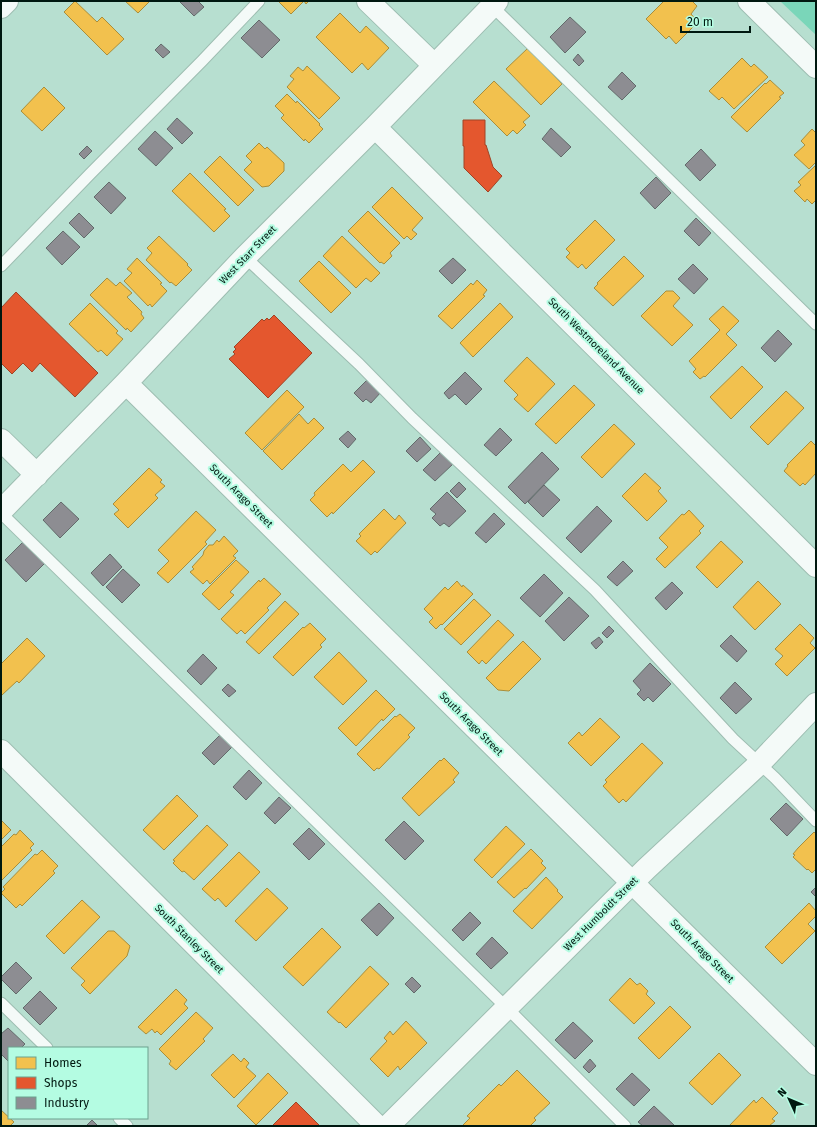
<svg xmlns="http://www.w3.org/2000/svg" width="817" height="1127" font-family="'Fira Sans',sans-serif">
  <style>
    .green { fill: #7ad6b9 }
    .homes { fill: #f2c14e; stroke: #a98e3b }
    .shops { fill: #e4572e; stroke: #a04425 }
    .industry { fill: #8d8d92; stroke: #636a6b }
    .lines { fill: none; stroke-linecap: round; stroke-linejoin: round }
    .lane-casing { stroke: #9dbdb1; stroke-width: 13 }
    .street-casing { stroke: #9dbdb1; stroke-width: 24 }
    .lane { stroke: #f4faf8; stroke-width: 11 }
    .street { stroke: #f4faf8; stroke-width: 22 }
    .labels { text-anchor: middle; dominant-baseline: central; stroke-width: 4; stroke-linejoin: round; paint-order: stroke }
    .street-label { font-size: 10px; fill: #001810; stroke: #b4fce2 }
  </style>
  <rect width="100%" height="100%" fill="#b7dfd0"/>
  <path class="green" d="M780 1H816V35Z"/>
  <path class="homes" d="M75 1 97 22 102 17 124 39 107 55 64 12Z
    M125 1H150L138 13Z
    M278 1H309L306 4 304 1 291 14Z
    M664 1H692L697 6 691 14 698 22 676 44 669 36 666 39 646 19Z
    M340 13 360 33 366 26 389 48 368 70 362 63 352 73 316 37Z
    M528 48 562 84 541 105 506 69Z
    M742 58 751 67 754 64 768 77 734 109 722 97 719 100 709 91Z
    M307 66 340 98 319 119 287 87 294 79 290 76 298 67 303 71Z
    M770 80 784 93 779 97 781 98 747 132 731 117 765 83 766 84Z
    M494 81 530 116 523 122 526 125 517 134 513 130 507 136 473 102Z
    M44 87 65 108 42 131 21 111Z
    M287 94 296 103 297 101 320 124 319 125 323 129 309 143 305 139 304 141 281 118 284 115 275 106Z
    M812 129 816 133V162L809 169 794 155 805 145 801 141Z
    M259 143 265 149 267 147 284 163V171L269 186 262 187 244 170 252 162 246 156Z
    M220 156 254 190 238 206 204 172Z
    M816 165V200L812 204 807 199 805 202 794 191 801 185 798 182Z
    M190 173 226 209 224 210 230 216 214 232 172 191Z
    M392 187 423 218 412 230 417 234 411 240 407 236 404 239 372 207Z
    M368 211 400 243 390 253 392 256 384 264 381 262 380 263 348 231Z
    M595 220 615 240 586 269 582 264 578 268 566 257 570 253 566 249Z
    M159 236 188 264 187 265 192 270 176 286 171 282 170 283 146 260 152 253 147 248Z
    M342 236 380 273 371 282 366 278 356 288 323 256Z
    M624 256 644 276 613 306 594 288 598 284 597 283Z
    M137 258 162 283 160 284 167 291 152 307 150 304 148 306 124 281 132 273 127 269Z
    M319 261 351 293 331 313 299 281Z
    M107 278 116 286 120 282 132 293 127 297 142 312 141 314 144 318 131 332 127 328 126 330 90 295Z
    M477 280 487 290 483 295 485 296 452 329 438 316 471 283 473 285Z
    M666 291H673L680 298 673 306 693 325 672 346 641 316Z
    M90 303 118 331 116 333 123 339 107 356 101 350 98 352 69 324Z
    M500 303 513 317 473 357 460 343Z
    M723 306 739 321 726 334 737 345 705 377 704 376 700 379 693 372 696 369 689 361 720 330 709 319Z
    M527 357 555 384 528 412 514 399 518 395 504 381Z
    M742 366 763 387 731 419 710 397Z
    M574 385 595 405 556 444 535 424Z
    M287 390 304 407 262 450 245 433Z
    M786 391 804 408 768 445 750 427Z
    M299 414 308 424 314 418 324 428 282 470 263 451Z
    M614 424 635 444 602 478 581 457Z
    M811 441 816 446V473L805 485 803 483 800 486 784 471 788 466 787 465Z
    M363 460 375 472 333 514 332 512 327 517 310 500 315 495 314 493 343 464 351 472Z
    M149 468 162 480 160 482 165 486 155 495 158 498 128 528 114 514 119 510 113 504Z
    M645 473 661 488 658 491 667 501 647 521 622 496Z
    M384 509 395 520 399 515 406 523 377 553 375 551 371 555 356 541 361 536 359 534Z
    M689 510 704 526 699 531 701 533 665 568 656 559 668 547 659 538 682 514 684 515Z
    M196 511 216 530 205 542 207 544 168 583 157 573 169 561 158 550Z
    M224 536 238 551 233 556 236 558 210 584 207 580 203 584 190 572 194 569 192 567 203 555 204 551 209 545H213L217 540 219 542Z
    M721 541 743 562 717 588 696 567Z
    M236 560 249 572 230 592 234 595 219 610 202 594Z
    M264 578 281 594 267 608 269 610 245 634 241 630 237 634 221 619 259 580 260 582Z
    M457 581 462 587 463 585 473 594 442 625 441 624 436 629 429 622 433 618 424 609 445 587 448 590Z
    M758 581 781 604 755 630 733 607Z
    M474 599 491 615 461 645 444 629Z
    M285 601 299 614 259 654 246 642Z
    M498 620 514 635 486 664 482 660 479 664 467 652Z
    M310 623 326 639 320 645 322 647 293 676 273 657 303 627 304 628Z
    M800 624 814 638 810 643 815 648 787 676 775 664 783 656 775 649Z
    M27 638 45 656 19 683 17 681 2 695 1 694V664Z
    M523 641 541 659 509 691 498 690 486 678Z
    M339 652 367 681 343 705 314 677Z
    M376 690 395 709 383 721 382 719 356 746 338 728Z
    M400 714 415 728 408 735 410 737 379 769 377 768 374 771 357 754 395 716 396 717Z
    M600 718 620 737 591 766 568 743 579 732 582 736Z
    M642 743 663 763 626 802 623 799 619 803 603 786 607 782 605 780Z
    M444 758 459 773 453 780 455 782 419 816 402 798 440 760 441 761Z
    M177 795 198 816 164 850 143 830Z
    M1 820 11 830 1 840Z
    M207 825 228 845 194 880 184 871 182 872 173 863 175 861 173 860Z
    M506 826 525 844 492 878 474 860Z
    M20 830 34 844 30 848 32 850 1 881V847L14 834 16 835Z
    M814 832 816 834V869L812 873 808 869 807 870 793 857 795 855 793 854 798 848Z
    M531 849 543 861 541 863 546 868 526 889 525 888 514 898 497 882Z
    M42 850 58 866 53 871 55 873 22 906 20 904 16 908 1 893 5 889 3 887 35 854 37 855Z
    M239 852 260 872 226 907 218 898 215 901 202 889Z
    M546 877 558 890 557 891 563 897 532 929 513 911Z
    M267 888 288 908 256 941 235 921Z
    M82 900 100 917 64 954 46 936Z
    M809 903 816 911V916L808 924 815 931 782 964 765 947Z
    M322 928 341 947 303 986 283 967Z
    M108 931H114L130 946 127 956 90 994 81 985 85 981 71 968Z
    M370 966 389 984 346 1028 340 1022 339 1023 327 1012Z
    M630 978 637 985 640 983 648 991 646 994 655 1003 634 1024 609 1000Z
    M176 989 187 1000 184 1004 188 1008 161 1035 157 1031 155 1033 152 1029 146 1034 138 1027Z
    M670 1006 691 1027 659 1059 638 1038Z
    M196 1012 213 1028 203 1039 205 1041 176 1070 169 1064 171 1061 159 1049Z
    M406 1021 427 1043 400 1070 398 1066 388 1077 370 1059 387 1041 384 1038 390 1031 393 1035Z
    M719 1053 741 1075 712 1105 689 1083Z
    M233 1054 241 1062 244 1058 249 1063 246 1067 256 1076 234 1098 211 1075Z
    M517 1070 550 1103 534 1118 536 1120 530 1126H462L470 1118 467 1116 499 1084 501 1086Z
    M268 1073 288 1093 256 1125 237 1106Z
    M762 1097 778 1113 772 1119 775 1121 769 1126H729L754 1100 756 1103Z
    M1 1110 14 1122 10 1126H1Z"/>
  <path class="shops" d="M463 120H485V145H486L493 167 502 176 488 192 464 168V146H463Z
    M16 292 98 373 75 397 40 363 32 372 23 363 12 374 1 363V308Z
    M274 315 312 353 268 398 229 359 235 354 233 352 236 349 234 347 262 319 264 321 267 318 269 320Z
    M296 1102 320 1126H272Z"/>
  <path class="industry" d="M179 1H198L204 7 194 16Z
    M570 17 586 32 565 53 550 37Z
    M259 20 280 40 262 58 241 38Z
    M161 44 170 52 163 58 155 50Z
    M578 54 584 61 579 66 573 60Z
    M622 72 636 86 622 100 608 87Z
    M177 118 193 133 182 144 167 129Z
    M551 128 571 147 561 157 542 139Z
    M155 131 173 148 156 166 138 149Z
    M87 146 92 151 84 159 79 154Z
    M701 149 716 165 700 181 685 165Z
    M656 177 671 193 655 209 640 193Z
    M109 182 126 198 111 214 94 197Z
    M79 213 94 228 84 238 69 223Z
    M696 218 711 233 699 246 684 231Z
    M63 231 80 247 62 265 46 248Z
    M453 258 466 270 452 284 439 271Z
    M693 264 708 279 694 294 678 279Z
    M778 330 792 344 775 362 761 348Z
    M465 372 482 389 466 405 455 394 449 399 444 393Z
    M369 378 382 391 371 403 366 399 363 402 354 393Z
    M500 428 512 440 496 456 484 445Z
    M348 431 356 439 348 448 339 439Z
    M420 437 431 449 417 462 406 451Z
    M441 452 453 464 435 481 423 470Z
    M542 452 559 469 525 504 508 487Z
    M459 482 466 489 457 498 450 491Z
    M544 485 560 500 543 517 528 502Z
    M447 492 466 511 449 527 444 523 440 526 432 518 436 514 430 509Z
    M61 502 79 519 60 538 43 520Z
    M597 506 612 521 581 553 566 538Z
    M494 513 505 524 486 543 475 533Z
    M23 542 45 563 26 582 5 560Z
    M110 554 122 567 103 586 91 573Z
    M623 561 633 571 617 586 607 577Z
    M123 569 140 585 122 603 106 587Z
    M544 574 563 593 540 617 520 598Z
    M672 582 683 593 666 610 655 598Z
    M569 597 589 616 564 641 545 621Z
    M609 626 614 631 607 638 602 633Z
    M731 635 747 651 737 662 720 646Z
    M599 637 603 642 596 649 591 643Z
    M203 654 217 668 201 685 187 671Z
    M650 663 671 684 653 702 648 697 644 701 637 694 641 690 633 681Z
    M735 682 752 699 736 714 720 698Z
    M228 684 236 691 229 697 222 690Z
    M220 735 232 747 214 765 202 753Z
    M249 770 262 783 246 800 233 787Z
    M279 797 291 808 275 824 264 813Z
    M786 803 803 819 787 836 770 819Z
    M404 821 424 841 405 860 385 840Z
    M309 828 325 844 309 860 293 844Z
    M816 887V897L811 892Z
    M379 903 394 918 377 936 361 920Z
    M470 912 481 923 463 941 452 930Z
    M492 937 508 953 491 969 476 954Z
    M16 962 32 978 16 994 1 979V977Z
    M412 977 421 986 414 993 405 984Z
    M40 991 57 1008 40 1025 23 1008Z
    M573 1022 593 1041 575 1059 555 1040Z
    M8 1028 25 1044 21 1048H9L8 1061 1 1054V1034Z
    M590 1059 596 1066 589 1073 583 1067Z
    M632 1073 650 1090 634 1106 616 1089Z
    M654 1106 675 1126H643L638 1122Z
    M92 1120 98 1126H86Z"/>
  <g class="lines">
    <g class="lane-casing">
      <path id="lane" d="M492 6 816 324
        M245 257 359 364 412 418 595 590 733 739 775 778 816 821
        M1 266 90 174 202 61 259 1
        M1 513 507 1008 625 1126
        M1 1003 47 1048
        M119 1118 127 1126"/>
    </g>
    <g class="street-casing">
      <path id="street" d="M368 1 434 65
        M749 1 816 67
        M1 7 7 1
        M375 127 816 566
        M126 383 816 1064
        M1 440 37 475
        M1 511 126 383 245 257 375 127 497 1
        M1 751 377 1126
        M388 1126 646 869 759 764 816 704"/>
    </g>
    <use href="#lane" class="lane"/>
    <use href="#street" class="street"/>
  </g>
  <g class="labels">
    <g class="street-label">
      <text transform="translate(248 255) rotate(-46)">West Starr Street</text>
      <text transform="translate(596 346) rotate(45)">South Westmoreland Avenue</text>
      <text transform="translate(241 496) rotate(45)">South Arago Street</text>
      <text transform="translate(471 724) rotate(45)">South Arago Street</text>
      <text transform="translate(601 914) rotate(-45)">West Humboldt Street</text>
      <text transform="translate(189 939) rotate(45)">South Stanley Street</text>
      <text transform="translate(702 951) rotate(45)">South Arago Street</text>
    </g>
  </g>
  <rect width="817" height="1127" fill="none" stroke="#001810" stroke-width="4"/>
  <rect x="8" y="1047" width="140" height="72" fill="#b4fce2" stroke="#6ca18e"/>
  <rect x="16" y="1057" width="20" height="12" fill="#f2c14e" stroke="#6ca18e"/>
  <text x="44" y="1067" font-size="12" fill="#001810">Homes</text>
  <rect x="16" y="1077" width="20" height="12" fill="#e4572e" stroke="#6ca18e"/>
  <text x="44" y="1087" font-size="12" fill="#001810">Shops</text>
  <rect x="16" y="1097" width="20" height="12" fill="#8d8d92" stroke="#6ca18e"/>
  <text x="44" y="1107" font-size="12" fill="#001810">Industry</text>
  <g transform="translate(789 1099) rotate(314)" stroke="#b4fce2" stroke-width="3" paint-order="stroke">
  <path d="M0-3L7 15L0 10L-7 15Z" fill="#001810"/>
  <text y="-6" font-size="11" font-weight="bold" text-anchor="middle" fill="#001810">N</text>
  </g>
  <path d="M681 26v6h69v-6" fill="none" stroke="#001810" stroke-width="2"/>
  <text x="687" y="26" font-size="12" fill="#001810" stroke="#b4fce2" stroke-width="3" paint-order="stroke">20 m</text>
</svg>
